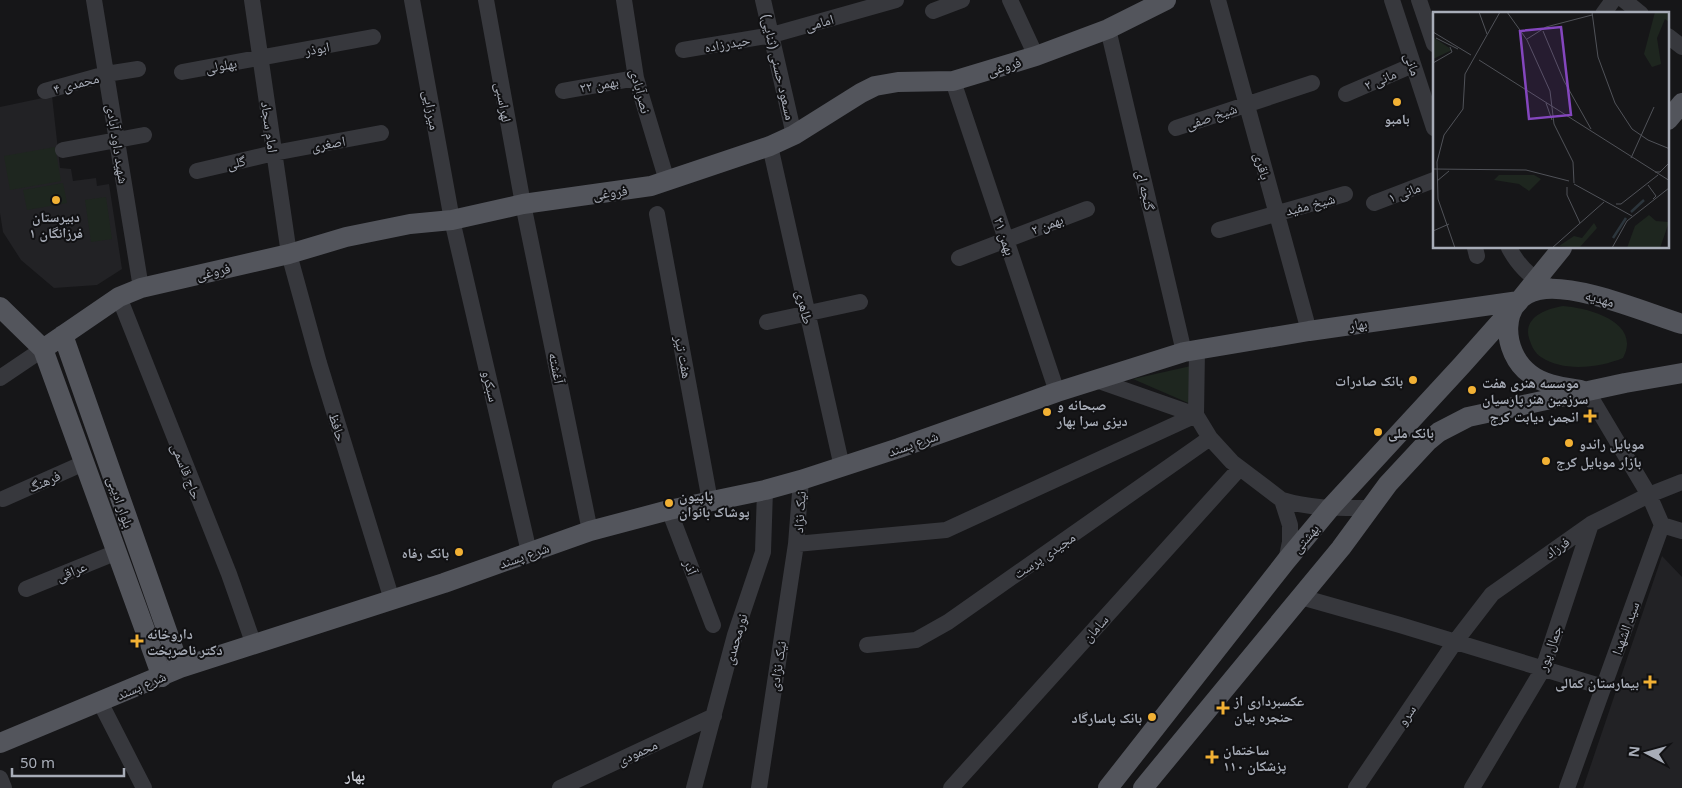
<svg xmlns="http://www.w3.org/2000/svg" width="1682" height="788" font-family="'Noto Sans','Noto Naskh Arabic',sans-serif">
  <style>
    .built { fill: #222225 }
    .grass { fill: #1e261f }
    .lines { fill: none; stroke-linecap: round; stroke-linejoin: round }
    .minor { stroke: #37383d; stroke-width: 16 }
    .major { stroke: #53555c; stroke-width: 20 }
    .poi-dot { fill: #f2b134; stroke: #111113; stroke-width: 2 }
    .labels { text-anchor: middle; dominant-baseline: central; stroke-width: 4; stroke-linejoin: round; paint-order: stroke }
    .street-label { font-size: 14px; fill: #a8adb8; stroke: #111113 }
    .poi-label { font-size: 14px; font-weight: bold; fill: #a8adb8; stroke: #111113; text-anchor: start }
    .neighbourhood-label { font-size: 15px; font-weight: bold; fill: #c9ccd4; stroke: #111113 }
    .inset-river { fill: none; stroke: #2c353c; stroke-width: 2.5 }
    .inset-road { fill: none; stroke: #505258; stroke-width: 1 }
    .view { fill: #8446be; fill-opacity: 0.15; stroke: #8446be; stroke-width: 2.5 }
    .inset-edge { fill: none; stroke: #a8adb8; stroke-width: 2.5 }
  </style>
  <rect width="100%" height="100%" fill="#161618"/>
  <path class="built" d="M52 96 60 168 71 169 73 181 96 178 97 186 109 184 122 269 97 285 54 288 21 260 3 232 0 213V107Z
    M1662 556 1682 577V788H1583Z"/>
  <path class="grass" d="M55 147 61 181 10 190 4 156Z
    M63 183 67 203 27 210 23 190Z
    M106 197 112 239 91 242 85 200Z
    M1563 306C1589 308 1642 322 1623 358 1599 368 1563 372 1541 357 1535 353 1532 347 1530 341 1521 318 1545 309 1563 306Z
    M1191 366 1193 405 1133 379Z"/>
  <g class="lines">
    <path class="minor" d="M94 0 141 288
      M252 0 289 254 319 363 392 600
      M412 0 452 220 529 552
      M486 0 523 204 590 531
      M624 0 636 78 667 181
      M763 0 794 135
      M1010 0 1036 56
      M1218 0 1309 331
      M1392 0 1434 128
      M1419 0 1434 44
      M1624 0 1641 14
      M933 11 962 0
      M1603 14 1613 0
      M1108 29 1184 352
      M1668 36 1682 47
      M683 50 772 35 896 0
      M182 72 373 37
      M953 81 1057 392
      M45 91 106 74 138 69
      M563 91 636 78
      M1346 94 1413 65
      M1176 128 1312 83
      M770 146 842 467
      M63 150 144 135
      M197 171 274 153 381 133
      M1374 203 1434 180
      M657 214 710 501
      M1219 230 1345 194
      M1475 248 1477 256
      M1509 248C1517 263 1530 278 1546 284
      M959 258 1087 209
      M119 297 229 574 254 645
      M767 322 860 302
      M1197 350 1196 415 1210 438 1232 462 1282 500 1290 525V542L1286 561
      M0 378 43 349
      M1096 380 1196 415
      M1587 391 1649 495 1662 525
      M3 499 84 463
      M1282 500C1311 509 1340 508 1370 508
      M669 510 713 625
      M1662 525 1682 531
      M796 544 946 530 1196 415
      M26 589 117 552
      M1301 597 1400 625 1603 687
      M867 645 916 640 948 622 1210 438
      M100 702 144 788
      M0 778 4 788
      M560 788 714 716
      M694 788 735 635 763 552 765 490
      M759 788 796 544 801 480
      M951 788 1240 468
      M1356 788 1455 642 1492 594 1591 524 1649 495 1682 482
      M1472 788 1543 669 1591 524
      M1567 788 1662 525"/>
    <path class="major" d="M1668 120 1682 103
      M0 307 43 349 162 677
      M63 335 180 668
      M43 349 119 297 141 288 289 254 346 237 410 224 452 220 523 204 651 186 770 146 794 135 861 93 875 86 898 82 953 81 1036 56 1108 29 1166 0
      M1581 390C1563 387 1544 385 1530 374 1501 353 1498 298 1539 290 1574 282 1647 313 1682 324
      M0 743 180 668 444 583 590 531 669 510 765 490 801 480 899 448 1057 392 1184 352 1309 331 1519 301
      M1108 788 1286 561 1331 507 1462 365 1519 301 1562 248
      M1143 788 1341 548 1388 484 1428 441 1439 432 1468 417 1625 383 1682 373"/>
  </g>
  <g class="poi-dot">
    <circle cx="1397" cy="102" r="5"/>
    <circle cx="56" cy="200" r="5"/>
    <circle cx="1413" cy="380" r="5"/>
    <circle cx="1472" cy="390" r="5"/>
    <circle cx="1047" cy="412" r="5"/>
    <path d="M1587.5 408.5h5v5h5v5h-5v5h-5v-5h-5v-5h5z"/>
    <circle cx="1378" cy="432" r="5"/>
    <circle cx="1569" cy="443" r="5"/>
    <circle cx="1546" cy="461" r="5"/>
    <circle cx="669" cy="503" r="5"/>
    <circle cx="459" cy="552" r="5"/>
    <path d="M134.5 633.5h5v5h5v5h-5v5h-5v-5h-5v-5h5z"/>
    <path d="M1647.5 674.5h5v5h5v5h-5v5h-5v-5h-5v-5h5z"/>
    <path d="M1220.5 700.5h5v5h5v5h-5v5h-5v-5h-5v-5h5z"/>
    <circle cx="1152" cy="717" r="5"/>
    <path d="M1209.5 749.5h5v5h5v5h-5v5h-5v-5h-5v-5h5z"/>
  </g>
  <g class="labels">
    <g class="street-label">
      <text transform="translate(819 22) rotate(-16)">امامی</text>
      <text transform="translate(727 43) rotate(-10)">حیدرزاده</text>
      <text transform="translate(317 48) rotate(-11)">ابوذر</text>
      <text transform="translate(1413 64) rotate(71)">مانی</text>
      <text transform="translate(221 65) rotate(-10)">بهلولی</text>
      <text transform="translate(1004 66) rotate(-17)">فروغی</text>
      <text transform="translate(779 67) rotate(77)">مسعود حسنی (ثنایی)</text>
      <text transform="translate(1380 79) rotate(-23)">مانی ۲</text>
      <text transform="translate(76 83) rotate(-15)">محمدی ۴</text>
      <text transform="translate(599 84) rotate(-10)">۲۲ بهمن</text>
      <text transform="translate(641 91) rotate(75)">نصرآبادی</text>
      <text transform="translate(504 102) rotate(80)">لهراسبی</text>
      <text transform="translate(432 110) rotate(80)">میرزایی</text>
      <text transform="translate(1211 116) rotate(-19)">شیخ صفی</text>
      <text transform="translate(270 127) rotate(82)">امام سجاد</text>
      <text transform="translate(328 143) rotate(-10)">اصغری</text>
      <text transform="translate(118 144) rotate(81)">شهید داود آبادی</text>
      <text transform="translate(236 162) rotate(-13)">گلی</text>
      <text transform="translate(1263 166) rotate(75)">باقری</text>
      <text transform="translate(1146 190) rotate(77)">گنجه ای</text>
      <text transform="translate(610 192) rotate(-8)">فروغی</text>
      <text transform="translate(1404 192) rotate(-21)">مانی ۱</text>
      <text transform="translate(1310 204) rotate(-15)">شیخ مفید</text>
      <text transform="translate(1047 224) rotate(-21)">بهمن ۲</text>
      <text transform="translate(1005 236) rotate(72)">۲۱ بهمن</text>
      <text transform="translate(213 271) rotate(-13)">فروغی</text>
      <text transform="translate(1600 298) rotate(16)">مهدیه</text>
      <text transform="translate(805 307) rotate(77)">طاهری</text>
      <text transform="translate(1358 324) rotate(-8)">بهار</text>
      <text transform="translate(684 357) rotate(79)">هفت تیر</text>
      <text transform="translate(557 368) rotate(79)">آغشته</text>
      <text transform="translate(491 386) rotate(77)">سبکرو</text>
      <text transform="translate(338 427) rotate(73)">حافظ</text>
      <text transform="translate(913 443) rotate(-19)">شرع پسند</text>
      <text transform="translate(187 471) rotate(68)">حاج قاسمی</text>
      <text transform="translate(44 481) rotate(-24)">فرهنگ</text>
      <text transform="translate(121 502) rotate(71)">بلوار ادیبی</text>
      <text transform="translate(799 512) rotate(-86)">نیک نژاد</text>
      <text transform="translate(1305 538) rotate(-50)">بهشتى</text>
      <text transform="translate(1557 547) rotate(-35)">فرزاد</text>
      <text transform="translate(524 555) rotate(-19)">شرع پسند</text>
      <text transform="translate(1044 555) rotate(-34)">مجیدی پرست</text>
      <text transform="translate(691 567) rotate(69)">آذر</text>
      <text transform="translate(71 571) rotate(-22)">عراقی</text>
      <text transform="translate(1095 628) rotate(-48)">سامان</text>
      <text transform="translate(1625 628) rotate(-70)">سید الشهدا</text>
      <text transform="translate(735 639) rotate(-74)">نورمحمدی</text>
      <text transform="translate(1549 648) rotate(-70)">جمال پور</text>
      <text transform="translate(777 666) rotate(-81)">نیک نژادی</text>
      <text transform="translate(141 685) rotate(-23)">شرع پسند</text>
      <text transform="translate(1406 715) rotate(-56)">سرو</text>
      <text transform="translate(637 752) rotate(-25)">محمودی</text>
    </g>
    <g class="poi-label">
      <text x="1397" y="118" text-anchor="middle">بامبو</text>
      <text x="56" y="216" text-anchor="middle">دبیرستان<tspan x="56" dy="16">فرزانگان ۱</tspan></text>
      <text x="1403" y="380" text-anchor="end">بانک صادرات</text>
      <text x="1482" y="382">موسسه هنری هفت<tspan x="1482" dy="16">سرزمین هنر پارسیان</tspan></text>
      <text x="1057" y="404">صبحانه و<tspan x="1057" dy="16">دیزی سرا بهار</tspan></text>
      <text x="1579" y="416" text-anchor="end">انجمن دیابت کرج</text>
      <text x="1388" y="432">بانک ملی</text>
      <text x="1579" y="443">موبایل راندو</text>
      <text x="1556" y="461">بازار موبایل کرج</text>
      <text x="679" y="495">پاپیون<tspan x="679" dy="16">پوشاک بانوان</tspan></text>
      <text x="449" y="552" text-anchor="end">بانک رفاه</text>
      <text x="147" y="633">داروخانه<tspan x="147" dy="16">دکتر ناصربخت</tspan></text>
      <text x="1639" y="682" text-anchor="end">بیمارستان کمالی</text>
      <text x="1234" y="700">عکسبرداری از<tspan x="1234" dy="16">حنجره بیان</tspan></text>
      <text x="1142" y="717" text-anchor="end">بانک پاسارگاد</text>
      <text x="1223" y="749">ساختمان<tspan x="1223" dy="16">پزشکان ۱۱۰</tspan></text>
    </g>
    <g class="neighbourhood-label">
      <text x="355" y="775">بهار</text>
    </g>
  </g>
  <g transform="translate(1433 12)">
    <rect width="236" height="236" fill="#161618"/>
    <path d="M222 0H236V10L232 7 224 26 228 52 219 55 211 42Z" fill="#1e261f"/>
    <path d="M0 25 18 37 19 38 0 47ZM66 163H101L108 167 96 179 86 172 61 168ZM216 203 223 209 236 210 227 236H194L202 214Z" fill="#1e261f"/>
    <path d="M161 211 164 216 146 236 126 234 141 224 149 226Z" fill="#1e261f"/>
    <path class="inset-river" d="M198 200 211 188M180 226 193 206"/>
    <path class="inset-road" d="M46 0 54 22M74 0 94 28 117 79 121 112 140 150 141 171M159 0 165 45 182 91 199 117 215 128 237 137M110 19 131 69 158 117M0 20 38 43M3 26 25 37M94 27 113 15 159 3M46 48 237 169M0 51 19 40 17 35M113 91 119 108M198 146 221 95M0 157 93 158 136 169M222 160H227L237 150M4 169 16 159M141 172 199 204M215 173 223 184 220 187M134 175V183L147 211M183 192H188L225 163M0 219 16 212M22 236 5 187 4 150 11 123 30 97 32 62 67 0M119 236 171 190M179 236 194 209 236 176"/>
    <path class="view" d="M128 15 138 103 96 107 87 19Z"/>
    <rect width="236" height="236" class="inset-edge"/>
  </g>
  <g transform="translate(1647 753) rotate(276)" stroke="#111113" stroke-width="4" paint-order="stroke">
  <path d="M0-4L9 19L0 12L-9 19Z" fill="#a8adb8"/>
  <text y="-8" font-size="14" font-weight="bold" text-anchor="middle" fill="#a8adb8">N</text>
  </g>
  <path d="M12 768v8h112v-8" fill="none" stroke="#a8adb8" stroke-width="2.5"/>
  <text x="20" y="768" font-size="15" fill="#a8adb8" stroke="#111113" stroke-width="4" paint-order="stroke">50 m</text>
</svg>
